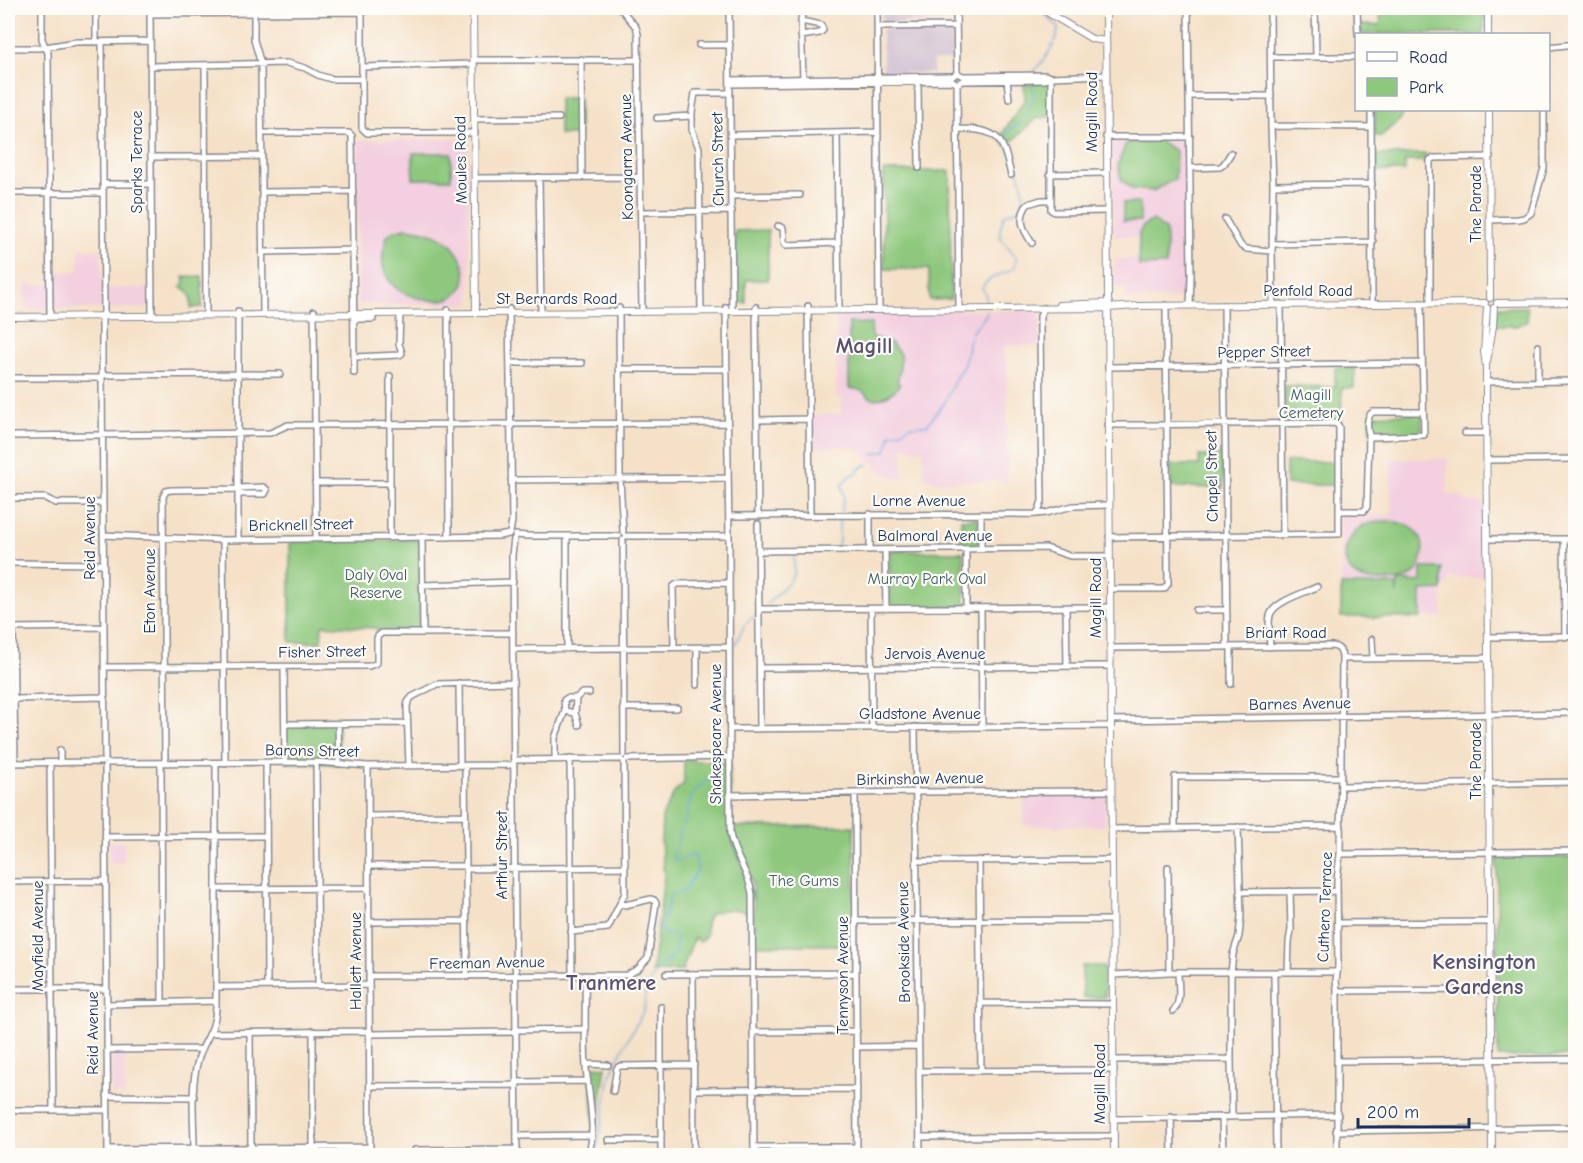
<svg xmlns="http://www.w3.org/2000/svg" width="1583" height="1163" viewBox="0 0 1583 1163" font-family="'Comic Neue',sans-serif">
<rect width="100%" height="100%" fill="#fdfcf7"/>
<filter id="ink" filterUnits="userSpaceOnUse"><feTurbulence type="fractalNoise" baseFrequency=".0167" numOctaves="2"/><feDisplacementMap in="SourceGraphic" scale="12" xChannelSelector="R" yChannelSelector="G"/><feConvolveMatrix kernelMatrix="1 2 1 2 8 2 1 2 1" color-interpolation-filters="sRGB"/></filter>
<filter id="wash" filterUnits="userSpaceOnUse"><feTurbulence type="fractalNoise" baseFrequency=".008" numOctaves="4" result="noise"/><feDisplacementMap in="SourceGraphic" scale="24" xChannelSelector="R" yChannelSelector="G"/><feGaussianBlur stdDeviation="1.35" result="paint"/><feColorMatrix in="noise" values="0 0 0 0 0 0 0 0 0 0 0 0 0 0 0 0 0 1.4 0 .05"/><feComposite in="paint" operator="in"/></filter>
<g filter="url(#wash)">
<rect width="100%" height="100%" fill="#f5e1c7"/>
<path fill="#f3cfdf" d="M469,139L470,304H358L357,140Z
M1114,141H1186L1188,298L1126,299V288H1114V259H1137L1138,237H1114L1112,143Z
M79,249H101L102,289L148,288V308L25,309V284L52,285V272L79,271Z
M839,310L1038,311L1040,316V345L1003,346L1007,364V483L1001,481H933L927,478L924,474L923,450L903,447V479L892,477L885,474L858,449L853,447H809V415L841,414L842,398L836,397V314Z
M1391,459H1448L1447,495H1463L1464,501L1484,502V577L1449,578V586L1443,587L1442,617H1341V515H1391Z
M1024,796H1105V826H1024Z
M109,842H124V863H110Z
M112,1053H125V1094L112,1095Z"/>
<path fill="#cfbdce" d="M882,8H952V21L882,23Z
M952,28V60L933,61V73H883L882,29Z"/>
<path fill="#8ec87d" stroke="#547c6e" stroke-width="1.5" d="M1381,8H1485L1484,34H1361V25H1380Z
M1024,83H1050L1049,117L1037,118L1015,139L1005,145L1000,137L1025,100Z
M559,98H579V135H559Z
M1375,110H1402V118L1381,136H1375Z
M1159,141L1176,151L1175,179L1153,191L1132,189L1121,179L1118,164L1126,143Z
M413,153H451V179H413Z
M1426,154V161H1405V171H1376L1375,155Z
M884,171H950L951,299L929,300V269H884Z
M1123,203H1140V221H1123Z
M1153,220L1166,231V265L1139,266V233L1143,226Z
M407,228C419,230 431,231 442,238C460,248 476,279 455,295C441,306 408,298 395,287C391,284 386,276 385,272C380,260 384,248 387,236L395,230Z
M768,230V280H746V303H738L736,300L735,231Z
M202,276V307L191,308V297L186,289L181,288V286L184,285V277Z
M1499,307H1527V322L1516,326H1496V310Z
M849,323L871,324L872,337L891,343L900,354V371L897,382L900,384C894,393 882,401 871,398C867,396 866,394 863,392C859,389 854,389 849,388Z
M1335,368H1355L1354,388H1342L1341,422H1285V386L1335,387Z
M1419,413L1422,417V431L1420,433L1372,434L1370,433L1371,415Z
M1199,456H1223V488L1171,487V465H1199Z
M1286,462H1337L1336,485H1286Z
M978,518V545L961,544V519Z
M1390,521C1410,524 1424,531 1423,553C1422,559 1419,569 1414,574C1407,580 1396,581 1387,581C1378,581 1368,582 1360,578C1336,567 1344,537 1363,526C1372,521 1381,521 1390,521Z
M419,540L420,630L378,631L375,628L322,625L321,642H290V542Z
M889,551L963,552L965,607H889Z
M1421,568H1442V590L1421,591V618L1341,617V585H1397V594L1398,581L1421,582Z
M285,724H338L339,764L285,763Z
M684,760L730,763V833L752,894L748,912C734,908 724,909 710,914L706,923V935L700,942L694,938L682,971L652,972L664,877L661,842L662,817L674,793L684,783Z
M854,826L855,945H755L753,887L748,870L733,844L731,827Z
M1575,857V1056L1498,1057L1497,858Z
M1082,966H1104L1105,997L1083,998Z
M592,1066L606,1067L594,1138L592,1087L589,1071L590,1067Z"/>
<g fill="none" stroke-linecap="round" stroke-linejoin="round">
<path stroke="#66a6d9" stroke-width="1.5" d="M1034,71C1044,61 1059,40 1058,27L1047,16V14
M986,304V296L982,288C989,275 1003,276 1014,268L1017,259C1003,236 993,244 1005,214L1019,209C1020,206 1022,204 1023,200C1026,184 1011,152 1004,138C1008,130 1012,129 1018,124C1026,116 1031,103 1035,93L1031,86
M873,454L886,451L891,434L902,431L909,426L927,425L945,402L957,375L963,367L967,354L968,343L972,332L986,315V310
M841,513L844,497L842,485L849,476L856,474L859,469L868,464
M838,545C841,535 837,527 840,517
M767,604L790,581L794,573V557
M735,645L745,624L756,615
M596,1156L610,1075L624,1046L644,1010L646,989L656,971L674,955L677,939L673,935H665L660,929L671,894L683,892L698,869L694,855L675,861L673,855L680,833L686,819L692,794L719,769"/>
</g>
</g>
<g filter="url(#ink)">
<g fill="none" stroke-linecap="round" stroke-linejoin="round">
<g stroke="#888892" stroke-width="8">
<path id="minor" d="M42,8V39L48,53L50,317
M96,8V42
M150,8L152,316
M362,8V128L367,133H475
M620,8L636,27L638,34L642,312
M729,8L732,311
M877,8L879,309
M956,8L957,73
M1188,8L1191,276L1190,305
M1270,8L1271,126L1273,185L1272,251L1273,304
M1315,8L1316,57
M1357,8L1358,34
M254,13V40L261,64L263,315
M150,14L362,12
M801,21L821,25L823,30L820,33L801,36
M877,27L956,26
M102,42L104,312L102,316V378L105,760
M699,45H730
M1548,47L1576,44
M8,48H39L76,42L150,41
M1271,57H1356
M581,59L582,177
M474,60H639
M205,65L206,315
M150,66L287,63L305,68L318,75L331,79H362
M362,67L474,64
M1051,77V210L1054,212L1106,211
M803,79L801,21L803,8
M730,80L949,76H953L957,73L963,76L1045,75L1051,77
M1007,80L1009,99
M918,82L919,168
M730,84L953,81L957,84L962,81L1045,80L1051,77L1106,75
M957,84L959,309
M1189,96H1271
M1371,110L1372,303
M657,118L692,116
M474,119L559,118
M1271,126L1371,127
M958,129C970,129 989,129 998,139C1006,148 1008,164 1011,175
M262,133H349L352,136L354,357L400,355L402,353L399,344L400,314
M837,133L839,310
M731,135L878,132
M1106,137H1190
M151,157L262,156
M1190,168L1220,167L1224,164L1231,153
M1050,174L1106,173
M539,177L541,312
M475,178L640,177
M103,184H151
M1273,185L1372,184
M262,192L353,191
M8,193H103
M732,196L800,195
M641,212L732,211
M1225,219L1241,246L1247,249L1272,251
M1490,220L1518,219L1524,218L1531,213L1544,168V110
M778,226L783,228L784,242L786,245L838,243
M1032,243C1023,230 1017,218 1028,204L1041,200H1050
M1272,244L1373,242
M263,252L354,250
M1421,303L1424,435L1372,437L1369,435C1367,428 1366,416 1373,412H1423
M1430,303V160L1434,158L1490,157
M1281,304L1283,535
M1224,305L1227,646
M808,306L810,515
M726,307L729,540L730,833C733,856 749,871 752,894L754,1156
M756,307L758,516
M619,308L620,479L623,532
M509,309L512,521L510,533
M448,310L449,537
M238,311V539
M314,311L316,538
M701,311L699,148L692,130V112L695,93H730
M354,319H373V314
M510,363H582
M1108,367L1422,363
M619,369H727
M354,373V357
M102,375L280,374
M13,378H102
M1538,381V346
M1486,382L1576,381
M757,420L809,419
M1108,425L1334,423L1338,425L1339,428V534L1109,537
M1465,433H1487
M15,436L270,433L288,425H318L727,423
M1487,460L1576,459
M511,480L728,478
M315,483H390
M238,488L263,487L267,490L265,494H238
M8,498H45L56,503H103
M1340,511H1364L1367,507L1369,435
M981,514V549
M1036,514L1039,510L1042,501L1040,329V316L1044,308
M729,516L1036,514L1046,513L1073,506L1109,505
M758,524L760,729
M103,535L223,540L499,536L509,534
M515,535L527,536H619
M626,536H729
M422,537L423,633
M390,538V376
M514,539L512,555L517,1156
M1487,539H1576
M1564,539L1565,637
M223,540L225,763
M623,540L624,755
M870,550V514
M885,550L886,609
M966,550V609
M758,551L1046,548L1070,556H1109
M8,563L103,564
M422,585L513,582
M1110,589H1164L1168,584L1166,305
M1066,608L1067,666
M759,609L1110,607
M871,609L872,728
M981,609L982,727
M1196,610H1226
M8,628L104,627
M13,628L15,763
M1488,637L1576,636
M1372,639L1373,658
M674,647L673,587L677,584L729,583
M1231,647V684
M1270,647C1270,638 1267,620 1271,613C1277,601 1304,593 1317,587
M1110,648L1332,646C1340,647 1342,652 1342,659L1340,854L1337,880L1338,967L1336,980L1337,989V1156
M513,649L729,647
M567,649V536
M1342,659L1488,658
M104,667L369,666L377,663V638L378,636L382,633H513
M284,667L285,763
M760,668L1110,666
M459,683L460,765
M697,685V648
M14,699L104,697
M623,708H677
M565,711L575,713L576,698
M575,713L579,725
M1111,720L1576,713
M285,724L407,723
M338,724L339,764
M915,727L920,1156
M730,729L1111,726
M555,759V738L565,711L564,700L567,698H576L582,693H589
M570,759L572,975
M627,759L730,757
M514,760L621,759
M316,762L318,985
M8,763L102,762
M50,763L53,1110
M60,763V750
M108,763L316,762L368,766L514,765
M165,763L163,497L166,491L171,490L238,489
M266,763L267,986
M161,764L162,1002
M105,766L108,1156
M368,766L370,1156
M409,766L407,707L408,702L412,697L437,684L513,682
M465,766L467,977
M1341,786L1576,782
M855,794L857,1156
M730,795L916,792L1111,791
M369,816L465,815
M1175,827V777H1341
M1112,829L1341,826
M105,837L266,836
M1340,854L1576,851
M979,860L981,1071
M917,861L1112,860
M369,866H466
M1168,867L1169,972
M466,869L625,867
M8,882L106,881
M216,889L369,888
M1241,892L1337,891
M856,921L1112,920
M369,922L466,921
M1338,923L1490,922
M571,932L608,928L625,893L624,762
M1274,972L1276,1156
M1288,972L1289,942L1291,929L1290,891
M666,974L856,973
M693,974L694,1156
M585,975C586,1006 584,1038 586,1068C588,1091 598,1136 587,1156
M1113,975L1169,972H1337
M369,976L627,975L638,969L648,958L656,903L654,900L651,899L625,905L621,903
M216,987L369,985
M8,989H107
M1337,991L1491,990
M981,1003L1113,1004
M107,1004L216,1001
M1173,1011C1182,1003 1178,984 1178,972
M313,1031V1147
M250,1032L251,1148
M753,1032L857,1031
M211,1033L370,1031
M370,1034L512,1032L517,1030L586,1029
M857,1047L919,1046
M107,1050L202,1049
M1114,1060L1231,1059
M1337,1061L1576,1059
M586,1064L608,1065
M919,1071L1114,1070
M517,1082L588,1081
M370,1086L517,1085
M694,1090L857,1089
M613,1091L617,1068L620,1066L694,1065
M107,1096L194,1097
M8,1110H107
M1171,1117L1172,1156
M1222,1117L1223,1156
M1232,1117L1231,1059V973L1233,954L1239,936L1241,916L1238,827
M1114,1119L1338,1115
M1336,1131L1576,1127
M518,1136L592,1135
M920,1137L1114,1136
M608,1140H660
M754,1147H857
M194,1148C194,1119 190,1088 198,1060C204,1039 215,1032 216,1008V763
M108,1149L370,1147
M415,1150L517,1149
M661,1156V1007"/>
</g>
<g stroke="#888892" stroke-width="8">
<path id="major" d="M473,8L476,313
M1040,8L1092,39L1106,41
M1106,8L1114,1156
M1488,8V34
M1489,110L1490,298
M1497,303L1576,302
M1059,305L1109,303
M1487,308L1484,352L1486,366V401L1492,1156
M8,317L1107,308L1138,306L1485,303
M1487,362L1493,326L1494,308"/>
</g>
<use href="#minor" stroke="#fff" stroke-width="5"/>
<use href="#major" stroke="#fff" stroke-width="6"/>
</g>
</g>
<g text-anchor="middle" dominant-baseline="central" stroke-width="4.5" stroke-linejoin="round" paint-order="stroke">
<g font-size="16" fill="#1b2f5e" stroke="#fdfcf7">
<text transform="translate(1092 112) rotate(-90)">Magill Road</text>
<text transform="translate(627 157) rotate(-91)">Koongarra Avenue</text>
<text transform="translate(718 159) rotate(-91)">Church Street</text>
<text transform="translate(461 160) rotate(-91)">Moules Road</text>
<text transform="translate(137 162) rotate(-90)">Sparks Terrace</text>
<text transform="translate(1476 204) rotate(-90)">The Parade</text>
<text x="1308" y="291">Penfold Road</text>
<text x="557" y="299">St Bernards Road</text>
<text transform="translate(1264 352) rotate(-1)">Pepper Street</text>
<text transform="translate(1212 476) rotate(-91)">Chapel Street</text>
<text x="919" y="501">Lorne Avenue</text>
<text transform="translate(301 525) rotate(-1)">Bricknell Street</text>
<text x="935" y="536">Balmoral Avenue</text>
<text transform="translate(90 538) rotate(-90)">Reid Avenue</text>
<text transform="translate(150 591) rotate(-90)">Eton Avenue</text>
<text transform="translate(1096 598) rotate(-90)">Magill Road</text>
<text x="1286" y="633">Briant Road</text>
<text transform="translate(322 652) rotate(-1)">Fisher Street</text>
<text x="935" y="654">Jervois Avenue</text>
<text transform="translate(1300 704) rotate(-1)">Barnes Avenue</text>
<text x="920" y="714">Gladstone Avenue</text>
<text transform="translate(716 734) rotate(-90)">Shakespeare Avenue</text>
<text transform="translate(312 751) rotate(1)">Barons Street</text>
<text transform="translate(1476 761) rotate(-90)">The Parade</text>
<text transform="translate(920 779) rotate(-1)">Birkinshaw Avenue</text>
<text transform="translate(502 855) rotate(-90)">Arthur Street</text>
<text transform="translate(1325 907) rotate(-88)">Cuthero Terrace</text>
<text transform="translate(38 936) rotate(-90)">Mayfield Avenue</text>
<text transform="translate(904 942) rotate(-91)">Brookside Avenue</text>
<text transform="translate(356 961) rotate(-90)">Hallett Avenue</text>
<text transform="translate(487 963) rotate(-1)">Freeman Avenue</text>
<text transform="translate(843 975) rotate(-90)">Tennyson Avenue</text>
<text transform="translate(93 1033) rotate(-90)">Reid Avenue</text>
<text transform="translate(1100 1084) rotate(-90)">Magill Road</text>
</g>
<g font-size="16" fill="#3e5d67" stroke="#fdfcf7">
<text x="1311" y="395">Magill<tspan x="1311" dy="18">Cemetery</tspan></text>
<text x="376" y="575">Daly Oval<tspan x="376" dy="18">Reserve</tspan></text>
<text x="927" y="579">Murray Park Oval</text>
<text x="804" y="881">The Gums</text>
</g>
<g font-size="22" font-weight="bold" fill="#595277" stroke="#fdfcf7">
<text x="864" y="346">Magill</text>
<text x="1484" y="962">Kensington<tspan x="1484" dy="25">Gardens</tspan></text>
<text x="611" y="983">Tranmere</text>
</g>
</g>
<rect width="1583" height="1163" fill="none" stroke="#fdfcf7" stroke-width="30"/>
<rect x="1355" y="33" width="195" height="78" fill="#fdfcf7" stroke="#a3aaba" stroke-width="1.5"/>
<rect x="1367" y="52" width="30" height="9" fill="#ffffff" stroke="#a3aaba" stroke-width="1.5"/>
<text x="1409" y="63" font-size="18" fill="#1b2f5e">Road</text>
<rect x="1367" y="78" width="30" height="18" fill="#8ec87d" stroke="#a3aaba" stroke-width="1.5"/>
<text x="1409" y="93" font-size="18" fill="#1b2f5e">Park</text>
<path d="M1358 1118v9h111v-9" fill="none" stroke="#1b2f5e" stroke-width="3"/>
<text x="1367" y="1118" font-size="18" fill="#1b2f5e" stroke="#fdfcf7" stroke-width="4.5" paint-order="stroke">200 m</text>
</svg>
